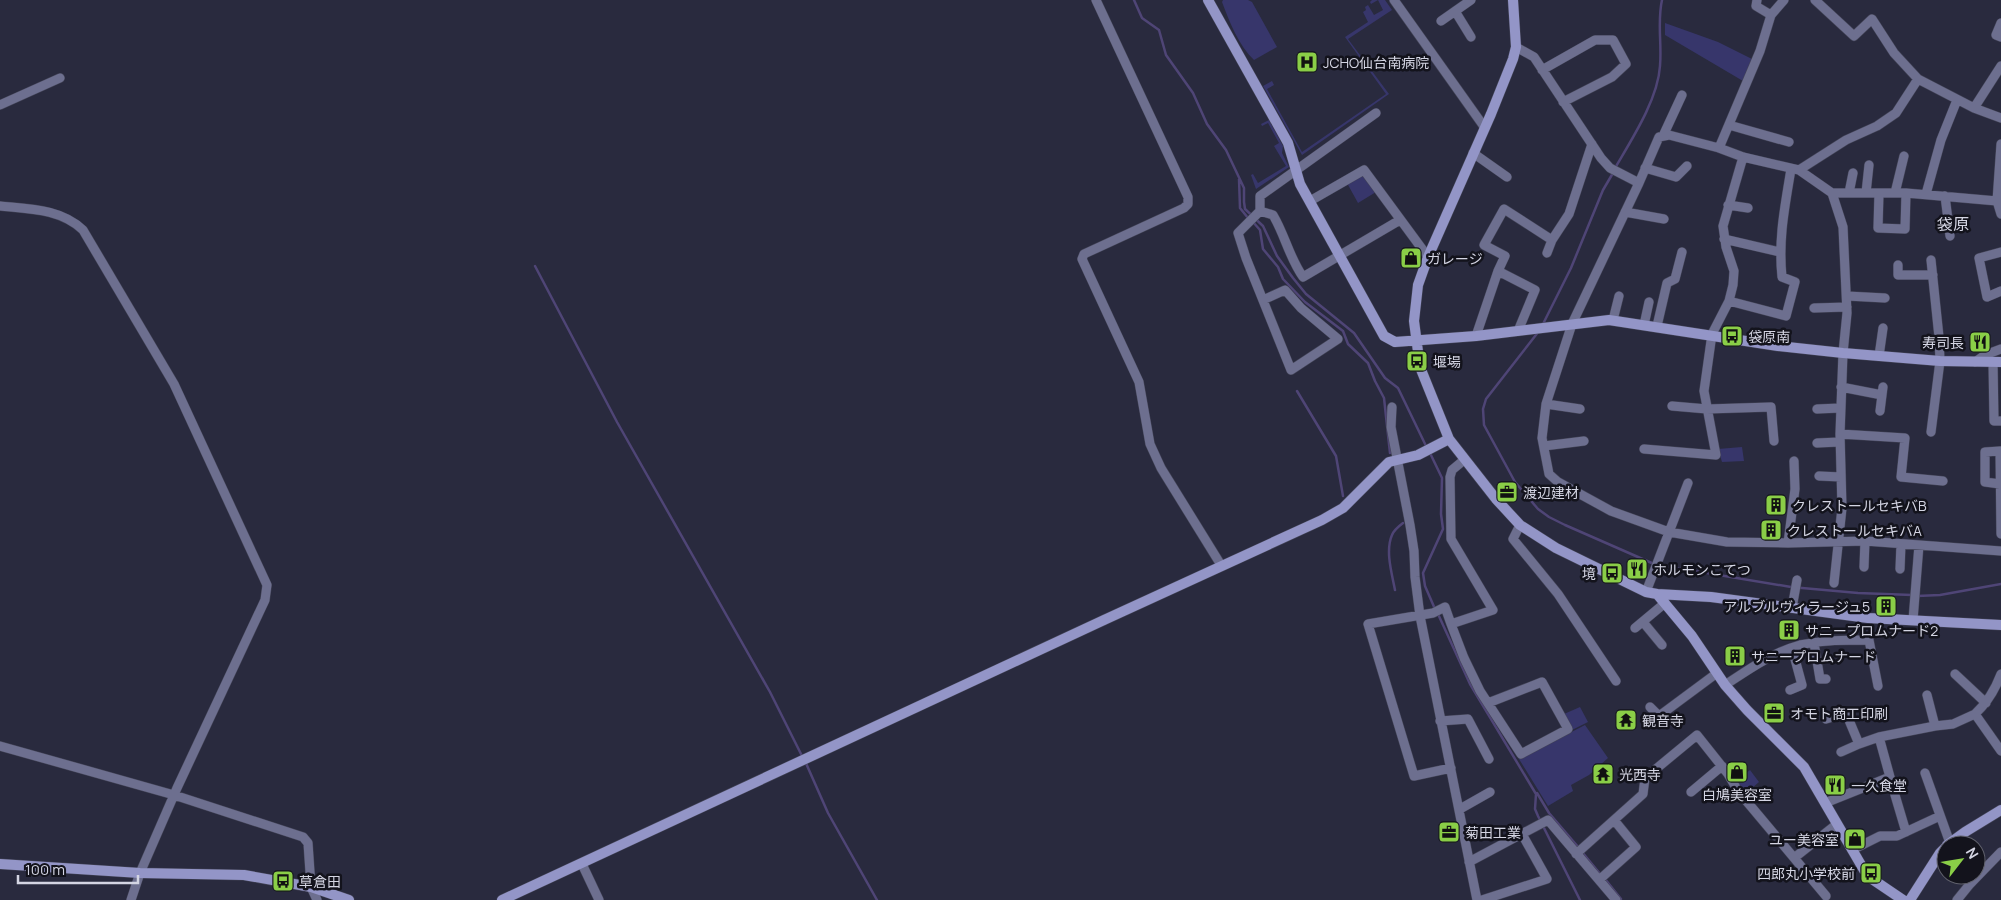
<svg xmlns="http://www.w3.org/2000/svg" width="2001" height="900" viewBox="0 0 2001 900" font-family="Manrope,'Noto Sans JP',sans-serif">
<rect width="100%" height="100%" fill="#292a3e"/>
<path fill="#37366b" d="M1223,0H1248L1252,2L1277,47L1254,60C1239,46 1229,21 1222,2Z
M1372,0H1385L1392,10L1348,39L1389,94L1302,155L1263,86L1272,81L1274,85L1267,89L1302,152L1386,94L1345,37L1368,22L1363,12L1366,10L1365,7L1368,5L1374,15L1383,10L1378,0L1371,4L1370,2Z
M1665,23L1718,42L1752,59L1743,81L1665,35Z
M1269,120L1283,146L1282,153L1289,167L1256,189L1251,175L1253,174L1258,183L1286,166L1274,146L1279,143L1268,123L1262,126L1261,124Z
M1360,175L1365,177L1376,192L1358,203L1347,183Z
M1742,447L1744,461L1722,462L1718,449Z
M1580,707L1588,722L1572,730L1564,714Z
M1585,725L1608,758L1589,775L1571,785L1573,791L1548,806L1519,759Z
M1750,770L1759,782L1744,795L1735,782Z"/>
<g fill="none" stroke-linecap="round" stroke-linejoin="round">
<path stroke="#4f4576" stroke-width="2.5" d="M1134,0L1142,18L1159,30L1166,55L1193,93L1207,124L1226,150L1244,188V202L1245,209L1263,226L1277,256L1293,278L1306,294L1354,333L1385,378L1398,388L1427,448
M1615,168C1632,139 1658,99 1660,66C1662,43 1657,22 1662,0
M1239,179L1240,208L1248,218
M1253,222L1260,230L1263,249L1278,267L1283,279L1305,302L1343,331L1348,344L1368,363L1375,381L1384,398L1390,453
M535,266L617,422L770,692L802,756
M1543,324L1571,268L1603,190L1613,173
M1539,331L1486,399L1483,409L1484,425L1515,482L1538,509L1549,517L1565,525L1654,564
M1297,391L1336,456L1343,496
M1430,453L1442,478L1441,514L1443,529L1423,573L1425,586L1435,609
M1659,565L1791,587L1858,593L1912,595
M1395,590C1392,574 1385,551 1392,535C1394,530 1399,526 1403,523
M1917,596L1940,595L2001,584
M1438,614L1470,684L1536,794L1535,809L1538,816L1580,900
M805,761L828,813L877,900
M1537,793L1549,813L1579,848
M1582,852L1601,875
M1605,879L1621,899"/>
<g stroke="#444558" stroke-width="10">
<path id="street" d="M1096,0L1188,197V204L1184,208L1084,254L1082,259L1139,382L1150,444L1161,468L1221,565
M1394,0L1485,128
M1757,0L1756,6L1771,15
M1815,0L1854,36L1872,19L1894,53L1918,79L1974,108L2001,118
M1455,11L1471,37
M1441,21L1471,0
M2001,23L1996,35L2001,37
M1516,47L1534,57L1601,158L1610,168L1639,183
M1542,70L1595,40H1613L1626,64L1612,77L1563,102
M0,105L60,78
M1974,108L2001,66
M1729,125L1789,142
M1663,136L1682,95
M1719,148L1760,51L1771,15L1784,0
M1473,153L1507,177
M1645,168L1676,177L1687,166
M1799,170L1846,140L1877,126L1896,113L1918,79
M1832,193L1843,227L1847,313L1843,353L1840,434L1842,508L1834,583
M1849,193L1853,173
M1866,193L1869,165
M1879,193L1878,228L1905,229L1906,193
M1895,193L1904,156
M1926,194L1941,140L1957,100
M1945,196L1950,236
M1310,201L1364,170L1428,257
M1997,201L2001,144
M1728,205L1748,208
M0,206C30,209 61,209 83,230L174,384L267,585L265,600L177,788L140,873L131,900
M1260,211L1273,215C1285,235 1289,257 1303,277L1400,220
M1625,212L1664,219
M2001,214L1997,201L1906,193H1832L1799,170L1743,157L1719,148L1669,135L1659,137L1639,183L1572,324L1546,404L1542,438L1549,474L1558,482L1611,511L1669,532L1727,542L1788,543L1865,541L2001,551
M1724,239L1780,252
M2001,252L1979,258L1987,297L2001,291
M1547,253L1552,240
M1931,260L1939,337L1940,361L1931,432
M1898,265V275H1933
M1498,271L1535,290L1518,331
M1847,296L1885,298
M1263,300L1285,290L1301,308L1338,339L1291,370L1246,258L1238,233L1260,211V196L1376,113
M1729,301L1786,316L1795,282L1782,277C1778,239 1785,206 1791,169
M1814,308L1847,307
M1613,320L1619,296
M1644,325L1649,302
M1657,326L1667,283L1675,279L1682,252
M1476,336L1498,271L1505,256L1484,245L1504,209L1552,240L1569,214L1592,144
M1879,356L1883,328
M1975,362L1985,355L2001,349
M1993,362L1994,421H2001
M1841,387L1882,395
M1546,404L1580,409
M1672,406L1707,409L1771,407L1774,441
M1392,407L1391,427L1410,525L1414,551L1415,577L1420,616L1477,900
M1817,409L1840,408
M1880,411L1883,387
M1840,434L1905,438L1901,477L1943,481
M1817,443L1839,442
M1544,446L1584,441
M1644,449L1716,455L1704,391L1712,334L1729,301L1733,285L1734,271L1726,247L1723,226L1743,157
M1819,476L1841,477
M2000,484L1985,482V452L2000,451L2001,534
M1520,525L1513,539L1558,594L1616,681
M1788,543L1795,489L1794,461
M1864,567L1865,541
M1900,569L1901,544
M1646,592L1688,483
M1792,608L1797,580
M1913,620L1919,545
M1643,622L1662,645
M1451,624L1464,658L1480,691L1521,754L1568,729L1542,682L1488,703
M1635,628L1665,603
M1814,643L1820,679H1826
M1955,674L1986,703
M2001,674C1995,690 1988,702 1975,714L2001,751
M1725,685C1748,670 1773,652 1800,645C1823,640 1846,640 1869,640L1878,686
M1790,690L1802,685L1792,648
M1927,695L1935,726L1953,724L1975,714
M1650,707L1659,716L1717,673
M1826,719L1846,713L1859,744L1879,737L1935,726
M1440,721L1468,719L1489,759
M0,746L174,795L303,837L308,843L311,887L317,900
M1841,752L1859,744
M1451,768L1414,776L1368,624L1433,613L1445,607L1451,624L1493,610L1451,539L1450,477L1452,470L1464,460
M1925,773L1950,843
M1691,792L1722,766
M1895,795L1906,832
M1825,803L1890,777L1879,737
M1460,809L1490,792
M1852,850L1880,836H1897L1940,816
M1576,854L1643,794L1645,778L1697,735L1728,774L1738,791L1826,896
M1794,858L1837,824
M1469,862L1548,820L1616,900
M582,864L599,900
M1599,880L1636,847L1614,820
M1482,900L1547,879L1522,834
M1957,900L1970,884L2001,852"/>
</g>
<g stroke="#444558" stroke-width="11">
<path id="secondary" d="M1208,0L1288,143L1300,184L1384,336L1395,342L1476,336L1609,320L1778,346L1843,353L1940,361L2001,362
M1513,0L1516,47L1513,59L1491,114L1428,257L1418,285L1414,321L1420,367L1449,439L1496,499L1520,525L1556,548L1646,592L1657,594L1692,636L1725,685L1747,710L1804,767L1864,870L1872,879L1903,900
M1657,594L1711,597L1868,618L2001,625
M1947,845L1965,832L2001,810
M0,864L140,873L244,875L311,887L349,900
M502,900L1104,620L1322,520L1343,508L1389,462L1418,455L1449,439
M1910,900L1940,853L1946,847"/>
</g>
<use href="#street" stroke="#6d6f8f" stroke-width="9"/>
<use href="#secondary" stroke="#9395c7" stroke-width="10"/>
</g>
<defs>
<g id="hospital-square" transform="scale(1.125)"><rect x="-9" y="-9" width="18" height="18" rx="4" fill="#8ace47" stroke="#13131c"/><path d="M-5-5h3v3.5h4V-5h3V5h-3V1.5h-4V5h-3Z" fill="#111"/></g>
<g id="shop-square" transform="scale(1.125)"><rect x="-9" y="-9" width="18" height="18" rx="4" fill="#8ace47" stroke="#13131c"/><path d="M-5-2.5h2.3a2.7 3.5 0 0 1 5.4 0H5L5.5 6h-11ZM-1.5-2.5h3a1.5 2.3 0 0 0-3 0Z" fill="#111"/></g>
<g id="bus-square" transform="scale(1.125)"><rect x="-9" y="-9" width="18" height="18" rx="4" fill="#8ace47" stroke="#13131c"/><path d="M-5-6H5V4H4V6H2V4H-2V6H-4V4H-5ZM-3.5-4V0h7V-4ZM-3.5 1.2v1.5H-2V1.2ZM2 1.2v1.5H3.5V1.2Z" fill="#111"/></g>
<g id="restaurant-square" transform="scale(1.125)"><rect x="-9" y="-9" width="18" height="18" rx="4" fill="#8ace47" stroke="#13131c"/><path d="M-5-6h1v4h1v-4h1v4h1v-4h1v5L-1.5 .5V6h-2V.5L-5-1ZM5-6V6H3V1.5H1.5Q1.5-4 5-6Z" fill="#111"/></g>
<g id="office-square" transform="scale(1.125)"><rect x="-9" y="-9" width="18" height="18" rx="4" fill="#8ace47" stroke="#13131c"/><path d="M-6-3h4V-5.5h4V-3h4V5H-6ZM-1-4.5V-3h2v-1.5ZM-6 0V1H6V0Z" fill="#111"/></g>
<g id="building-square" transform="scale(1.125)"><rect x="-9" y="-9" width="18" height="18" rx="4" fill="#8ace47" stroke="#13131c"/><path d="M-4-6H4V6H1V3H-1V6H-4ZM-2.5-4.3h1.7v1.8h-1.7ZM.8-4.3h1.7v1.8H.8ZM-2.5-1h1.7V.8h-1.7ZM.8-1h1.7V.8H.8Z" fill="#111"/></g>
<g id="temple-square" transform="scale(1.125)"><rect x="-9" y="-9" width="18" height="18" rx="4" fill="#8ace47" stroke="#13131c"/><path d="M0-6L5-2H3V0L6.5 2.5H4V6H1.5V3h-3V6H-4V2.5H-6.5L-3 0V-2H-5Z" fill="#111"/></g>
</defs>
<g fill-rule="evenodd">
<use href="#hospital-square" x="1307" y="62"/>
<use href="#shop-square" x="1411" y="258"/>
<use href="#bus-square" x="1732" y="336"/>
<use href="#restaurant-square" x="1980" y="342"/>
<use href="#bus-square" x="1417" y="361"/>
<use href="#office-square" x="1507" y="492"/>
<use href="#building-square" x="1776" y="505"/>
<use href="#building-square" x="1771" y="530"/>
<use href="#restaurant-square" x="1637" y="569"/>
<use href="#bus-square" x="1612" y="573"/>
<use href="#building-square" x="1886" y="606"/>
<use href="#building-square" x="1789" y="630"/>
<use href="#building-square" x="1735" y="656"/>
<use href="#office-square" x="1774" y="713"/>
<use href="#temple-square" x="1626" y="720"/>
<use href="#shop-square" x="1737" y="772"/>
<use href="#temple-square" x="1603" y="774"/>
<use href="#restaurant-square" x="1835" y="785"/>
<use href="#office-square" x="1449" y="832"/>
<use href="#shop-square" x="1855" y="839"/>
<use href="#bus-square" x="1871" y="873"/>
<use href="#bus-square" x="283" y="881"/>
</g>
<g text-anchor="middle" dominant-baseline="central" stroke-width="5" stroke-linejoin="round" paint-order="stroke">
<g font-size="14" fill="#d4d5e3" stroke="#13131c" text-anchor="start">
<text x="1323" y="62">JCHO仙台南病院</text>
<text x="1427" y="258">ガレージ</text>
<text x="1748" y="336">袋原南</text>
<text x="1964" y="342" text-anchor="end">寿司長</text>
<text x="1433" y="361">堰場</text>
<text x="1523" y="492">渡辺建材</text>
<text x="1792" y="505">クレストールセキバB</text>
<text x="1787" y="530">クレストールセキバA</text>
<text x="1653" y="569">ホルモンこてつ</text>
<text x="1596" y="573" text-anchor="end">境</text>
<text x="1870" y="606" text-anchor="end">アルブルヴィラージュ5</text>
<text x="1805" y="630">サニープロムナード2</text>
<text x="1751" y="656">サニープロムナード</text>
<text x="1790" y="713">オモト商工印刷</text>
<text x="1642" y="720">観音寺</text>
<text x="1619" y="774">光西寺</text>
<text x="1851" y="785">一久食堂</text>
<text x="1737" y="794" text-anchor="middle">白鳩美容室</text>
<text x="1465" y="832">菊田工業</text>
<text x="1839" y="839" text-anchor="end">ユー美容室</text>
<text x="1855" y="873" text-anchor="end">四郎丸小学校前</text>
<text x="299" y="881">草倉田</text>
</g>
<g font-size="16" fill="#d4d5e3" stroke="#13131c">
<text x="1953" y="224">袋原</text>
</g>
</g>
<g transform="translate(1961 860) rotate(59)"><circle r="24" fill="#13131c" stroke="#60616c"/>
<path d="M0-4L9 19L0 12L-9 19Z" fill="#8ace47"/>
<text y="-8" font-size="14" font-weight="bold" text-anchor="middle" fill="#d4d5e3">N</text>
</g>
<path d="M18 875v8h120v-8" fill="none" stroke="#d4d5e3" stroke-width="2.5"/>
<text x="25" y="875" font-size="15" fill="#d4d5e3" stroke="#13131c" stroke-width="4" paint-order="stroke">100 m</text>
</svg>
